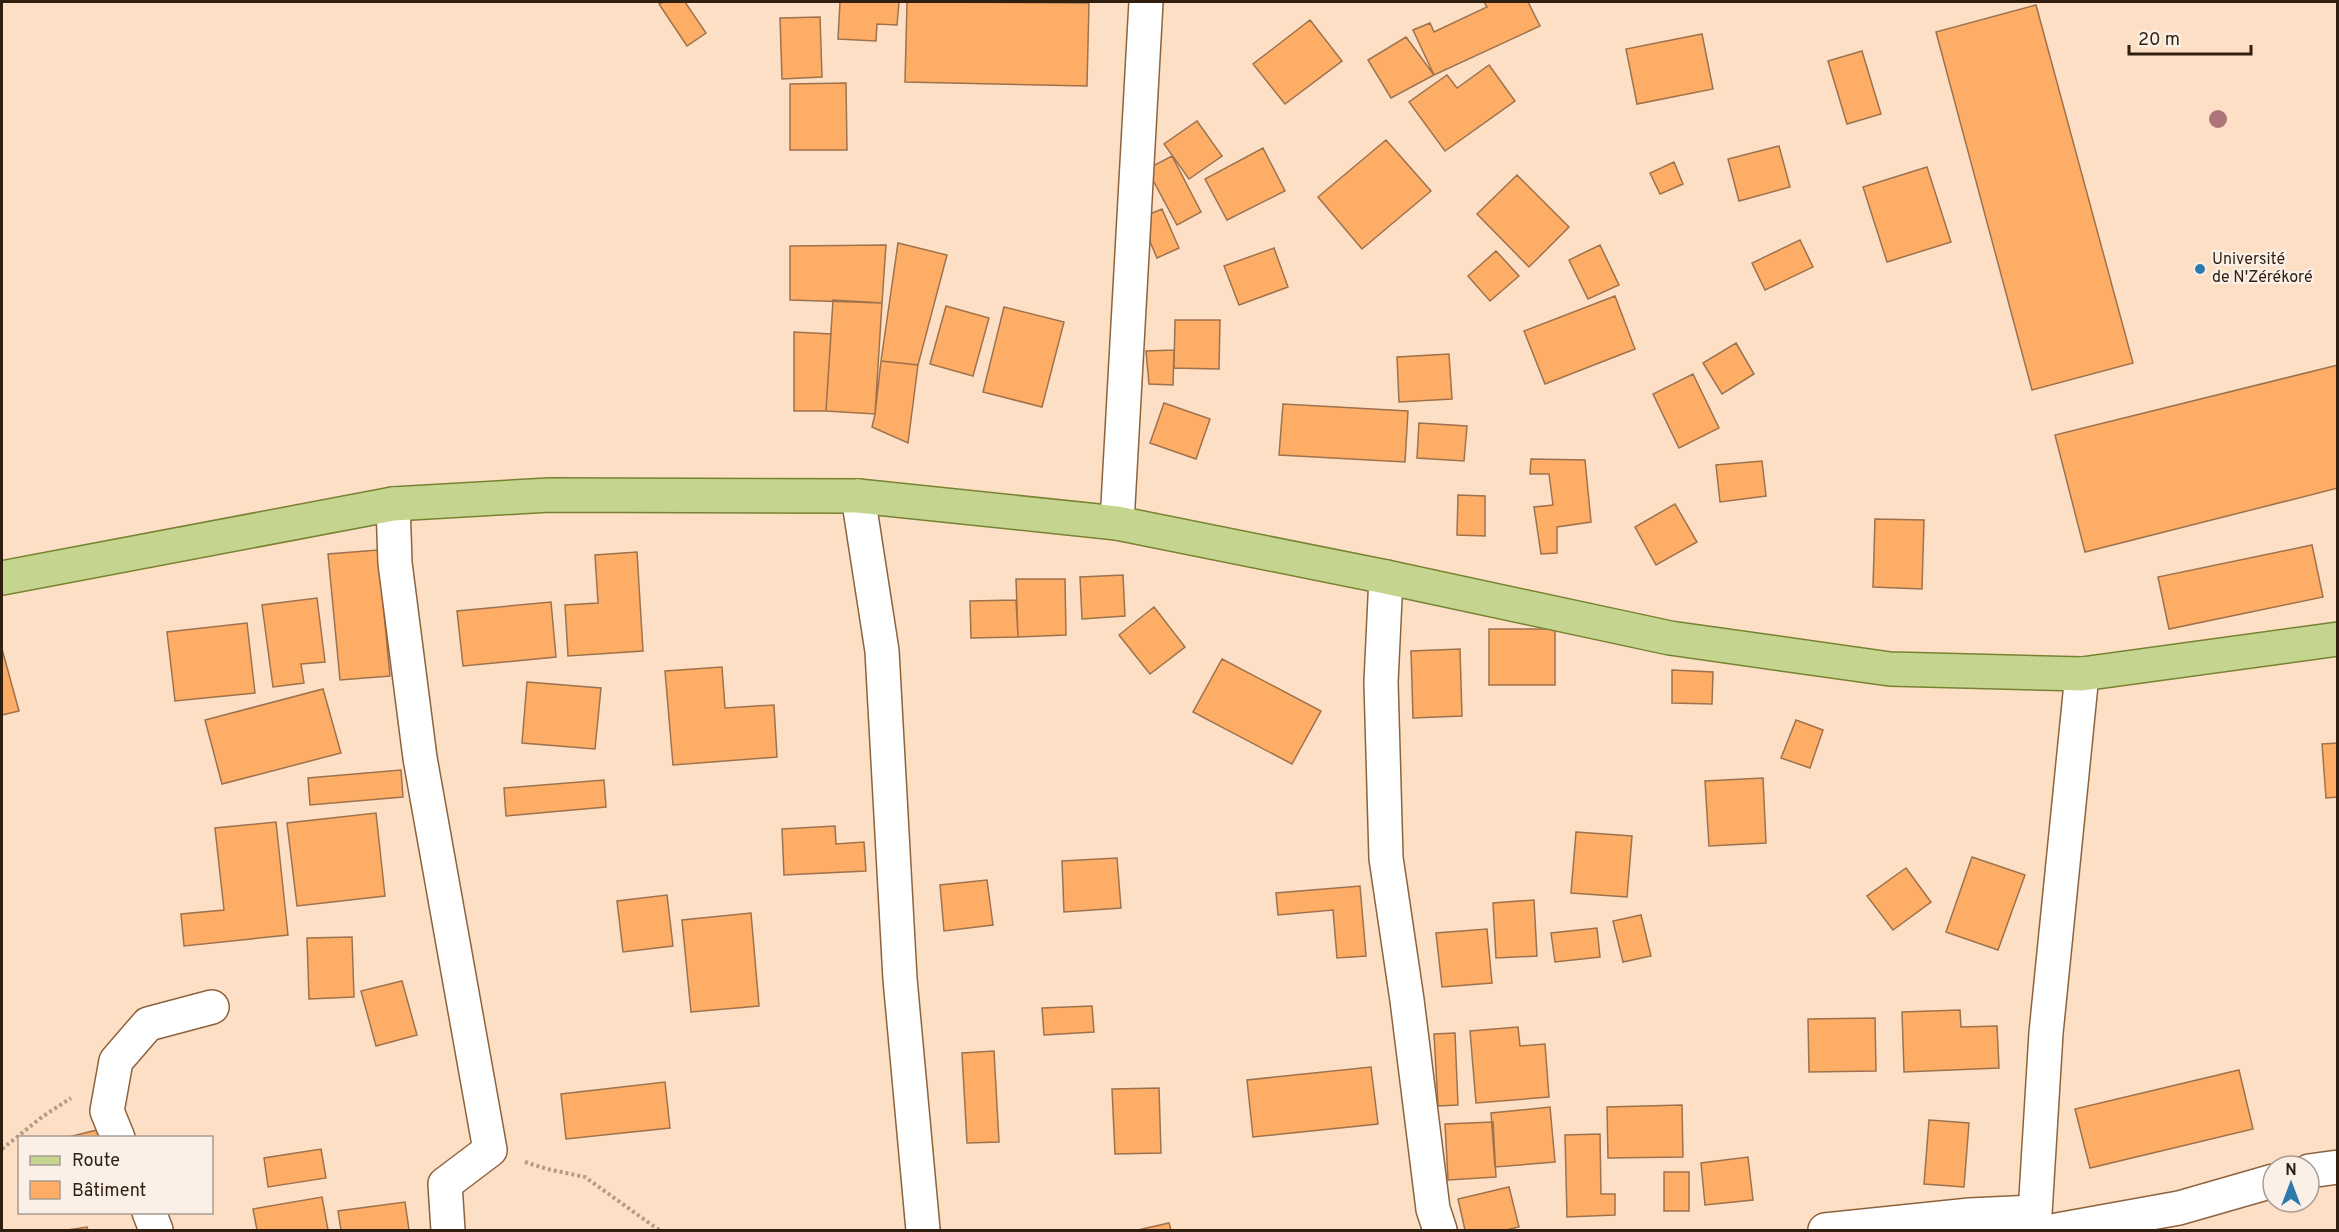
<svg xmlns="http://www.w3.org/2000/svg" width="2339" height="1232" viewBox="0 0 2339 1232" font-family="Overpass,sans-serif">
<rect width="100%" height="100%" fill="#fddfc6"/>
<path fill="#fdad66" stroke="#9e724c" stroke-width="1.5" d="M663,2H685L706,33L687,46L659,4Z
M840,2H899L897,25L877,24L876,41L838,39Z
M907,2L1089,3L1087,86L905,82Z
M1484,2H1528L1540,26L1434,75L1413,30L1430,23L1434,32L1487,7Z
M2036,5L2133,363L2032,390L1936,32Z
M820,17L822,77L782,79L780,18Z
M1310,20L1342,61L1285,104L1253,64Z
M1702,34L1713,89L1637,104L1626,49Z
M1406,37L1434,75L1391,98L1368,60Z
M1862,51L1881,114L1847,124L1828,61Z
M1489,65L1515,101L1445,151L1409,102L1447,75L1457,88Z
M846,83L847,150H790V84Z
M1197,121L1222,156L1189,179L1164,144Z
M1386,140L1431,191L1362,249L1318,197Z
M1779,146L1790,187L1739,201L1728,159Z
M1263,148L1285,191L1227,220L1205,179Z
M1172,156L1201,212L1177,225L1147,169Z
M1674,162L1683,184L1660,194L1650,173Z
M1927,167L1951,242L1887,262L1863,187Z
M1517,175L1569,227L1529,267L1477,214Z
M1162,209L1179,248L1157,258L1140,218Z
M1800,240L1813,267L1765,290L1752,263Z
M898,243L947,255L918,365L881,361Z
M886,245L882,303L790,300V246Z
M1600,245L1619,285L1588,299L1569,260Z
M1274,248L1288,287L1239,305L1224,266Z
M1496,251L1519,276L1490,301L1468,276Z
M1615,296L1635,349L1545,384L1524,331Z
M833,300L882,303L875,414L826,411Z
M946,306L989,318L973,376L930,364Z
M1004,307L1064,322L1042,407L983,392Z
M1175,320H1220L1219,369L1174,368Z
M794,332L831,334L826,411H794Z
M1736,343L1754,374L1722,394L1703,363Z
M1174,350L1173,385L1149,384L1146,351Z
M1449,354L1452,399L1399,402L1397,357Z
M881,361L918,365L908,443L872,427L875,414Z
M2338,365V488L2085,552L2055,435Z
M1693,374L1719,428L1679,448L1653,394Z
M1164,403L1210,419L1196,459L1150,443Z
M1283,404L1408,411L1405,462L1279,455Z
M1419,423L1467,426L1464,461L1417,458Z
M1531,459L1585,460L1591,522L1557,527V553L1541,554L1534,507L1553,505L1549,474H1530Z
M1762,461L1766,496L1720,502L1716,465Z
M1458,495L1485,496V536L1457,535Z
M1675,504L1697,542L1656,565L1635,527Z
M1875,519L1924,520L1922,589L1873,587Z
M2312,545L2323,597L2169,629L2158,577Z
M378,550L390,676L340,680L328,554Z
M637,552L643,651L568,656L565,605L598,603L595,555Z
M1123,575L1125,616L1082,619L1080,577Z
M1016,579H1065L1066,635L1018,637Z
M317,598L325,662L301,664L304,683L273,687L262,605Z
M1016,600L1018,637L971,638L970,601Z
M551,602L556,657L463,666L457,611Z
M1154,607L1185,647L1150,674L1119,635Z
M247,623L255,693L175,701L167,632Z
M1489,629H1555V685H1489Z
M2,649L19,711L2,715Z
M1460,649L1462,716L1413,718L1411,651Z
M1222,659L1321,711L1292,764L1193,712Z
M722,667L725,708L774,705L777,757L673,765L665,671Z
M1672,670L1713,672L1712,704L1672,703Z
M527,682L601,688L595,749L522,743Z
M323,689L341,753L222,784L205,720Z
M1796,720L1823,730L1810,768L1781,758Z
M2338,743V797L2326,798L2322,744Z
M401,770L403,797L310,805L308,778Z
M1763,778L1766,843L1709,846L1705,781Z
M604,780L606,807L506,816L504,788Z
M376,813L385,896L297,906L287,823Z
M276,822L288,935L184,946L181,914L224,910L215,828Z
M835,826L836,844L864,842L866,871L784,875L782,829Z
M1576,832L1632,836L1627,897L1571,893Z
M1972,857L2025,875L1998,950L1946,932Z
M1117,858L1121,908L1064,912L1062,861Z
M1906,868L1931,902L1893,930L1867,896Z
M987,880L993,925L944,931L940,885Z
M1360,886L1366,956L1337,958L1333,910L1278,915L1276,893Z
M667,895L673,946L623,952L617,901Z
M1534,900L1537,956L1496,958L1493,903Z
M751,913L759,1006L691,1012L682,920Z
M1641,915L1651,956L1623,962L1613,921Z
M1597,928L1600,957L1555,962L1551,933Z
M1487,929L1492,983L1442,987L1436,933Z
M352,937L354,997L309,999L307,938Z
M402,981L417,1035L376,1046L361,991Z
M1092,1006L1094,1032L1044,1035L1042,1008Z
M1960,1010L1961,1027L1997,1026L1999,1068L1904,1072L1902,1012Z
M1875,1018L1876,1071L1809,1072L1808,1019Z
M1518,1027L1520,1046L1545,1044L1549,1097L1476,1103L1470,1031Z
M1455,1033L1458,1105L1438,1106L1434,1034Z
M994,1051L999,1142L967,1143L962,1053Z
M1371,1067L1378,1124L1253,1137L1247,1080Z
M2239,1070L2253,1129L2090,1168L2075,1109Z
M665,1082L670,1128L566,1139L561,1094Z
M1159,1088L1161,1153L1115,1154L1112,1089Z
M1682,1105L1683,1157L1608,1158L1607,1107Z
M1550,1107L1555,1162L1495,1167L1491,1113Z
M1929,1120L1969,1123L1964,1187L1924,1184Z
M1493,1122L1496,1177L1448,1180L1445,1124Z
M97,1130L99,1138H64Z
M1600,1134L1601,1194H1615V1215L1567,1217L1565,1135Z
M321,1149L326,1178L268,1187L264,1158Z
M1748,1157L1753,1200L1705,1205L1701,1163Z
M1664,1172H1689V1211H1664Z
M1509,1187L1519,1227L1506,1230H1465L1458,1199Z
M322,1197L328,1230H257L253,1209Z
M405,1202L409,1230H341L338,1211Z
M1169,1223L1171,1230H1138Z
M87,1227L88,1230H67Z"/>
<g fill="none" stroke-linecap="round" stroke-linejoin="round">
<g stroke="#8e623c" stroke-width="36">
<path id="street" d="M858,496L882,651L900,979L923,1230
M393,504L395,563L420,758L490,1150L445,1184L448,1230
M1117,523L1146,2
M1386,577L1381,682L1386,858L1407,1000L1433,1209L1440,1230
M118,1138L107,1111L116,1061L148,1024L212,1007
M2309,1171L2338,1167
M149,1212L156,1230
M1825,1230L1970,1215L2035,1212
M2034,1230L2046,1033L2082,674
M2057,1230L2179,1208L2273,1181"/>
</g>
<g stroke="#788332" stroke-width="36">
<path id="primary" d="M2,578L393,504L549,495L858,496L1117,523L1386,577L1670,638L1890,669L2082,674L2338,639"/>
</g>
<path stroke="#b59b85" stroke-width="4" stroke-dasharray="3 3" stroke-linecap="butt" d="M2,1149L42,1117L71,1098
M525,1162L547,1169L585,1177L659,1230"/>
<use href="#street" stroke="#fff" stroke-width="33"/>
<use href="#primary" stroke="#c5d58f" stroke-width="33"/>
</g>
<circle fill="#ad747a" cx="2218" cy="119" r="9"/>
<circle fill="#2d7bad" stroke="#faf0e8" stroke-width="2" cx="2200" cy="269" r="6"/>
<g text-anchor="middle" dominant-baseline="central" stroke-width="4.5" stroke-linejoin="round" paint-order="stroke">
<g font-size="16" fill="#301e0e" stroke="#faf0e8" text-anchor="start">
<text x="2212" y="260">Université<tspan x="2212" dy="18">de N'Zérékoré</tspan></text>
</g>
</g>
<rect width="2339" height="1232" fill="none" stroke="#301e0e" stroke-width="6"/>
<rect x="18" y="1136" width="195" height="78" fill="#faf0e8" stroke="#a99c91" stroke-width="1.5"/>
<rect x="30" y="1156" width="30" height="9" fill="#c5d58f" stroke="#a99c91" stroke-width="1.5"/>
<text x="72" y="1166" font-size="18" fill="#301e0e">Route</text>
<rect x="30" y="1181" width="30" height="18" fill="#fdad66" stroke="#a99c91" stroke-width="1.5"/>
<text x="72" y="1196" font-size="18" fill="#301e0e">Bâtiment</text>
<g transform="translate(2291 1184)"><circle r="28" fill="#faf0e8" stroke="#a99c91" stroke-width="1.5"/>
<path d="M0-4.5L10 22L0 15L-10 22Z" fill="#2d7bad"/>
<text y="-9" font-size="16" font-weight="bold" text-anchor="middle" fill="#301e0e">N</text>
</g>
<path d="M2129 45v9h122v-9" fill="none" stroke="#301e0e" stroke-width="3"/>
<text x="2138" y="45" font-size="18" fill="#301e0e" stroke="#faf0e8" stroke-width="4.5" paint-order="stroke">20 m</text>
</svg>
